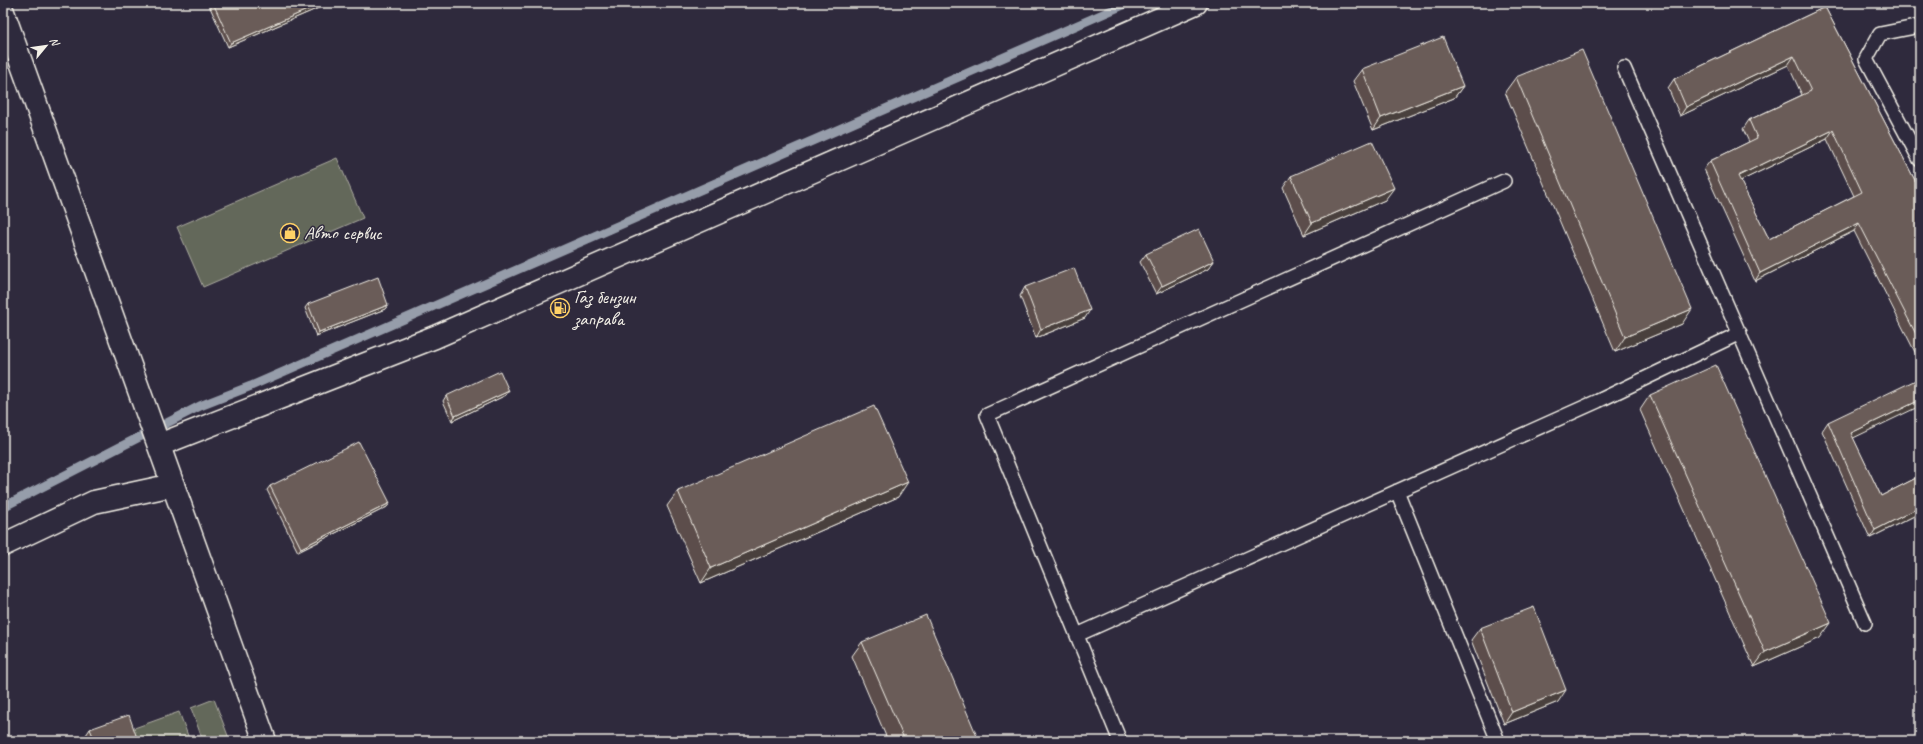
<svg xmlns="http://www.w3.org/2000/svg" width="1923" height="744" viewBox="0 0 1923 744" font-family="Caveat,sans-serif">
<rect width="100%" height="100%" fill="#2f2a3d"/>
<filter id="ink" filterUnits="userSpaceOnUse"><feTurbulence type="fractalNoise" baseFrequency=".025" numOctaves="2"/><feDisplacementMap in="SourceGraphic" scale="8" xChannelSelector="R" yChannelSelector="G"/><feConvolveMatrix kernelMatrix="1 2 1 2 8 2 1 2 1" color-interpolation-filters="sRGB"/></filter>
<g filter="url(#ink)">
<path fill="#64685a" stroke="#acaca1" d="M337,158L363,218L203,287L177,227Z
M214,699L230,741H203L191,708Z
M179,712L190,741H130L126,731Z"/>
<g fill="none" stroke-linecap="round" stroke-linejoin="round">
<path stroke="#969daa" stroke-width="9" d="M3,507L200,406L251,386L1128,3"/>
<g stroke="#f4f1e8" stroke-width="16">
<path id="service" d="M1920,26L1880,34L1866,59L1920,160
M1624,68L1865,623
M1397,491L1498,741
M1077,635L1598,401L1740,333
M1120,741L987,415L1504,181"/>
</g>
<g stroke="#f4f1e8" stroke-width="25">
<path id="minor" d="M159,445L435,337L1196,3
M3,545L94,502L173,485"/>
</g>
<g stroke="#f4f1e8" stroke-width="25">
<path id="secondary" d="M3,12L265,741"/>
</g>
<use href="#service" stroke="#2f2a3d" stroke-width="13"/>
<use href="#minor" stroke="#2f2a3d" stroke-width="22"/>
<use href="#secondary" stroke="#2f2a3d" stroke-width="22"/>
</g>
<path fill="#5b4e4c" stroke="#f4f1e8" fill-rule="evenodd" d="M208,3H330L228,47Z
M1825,7L1920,190V362L1854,231L1755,281L1704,169L1710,161L1749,142L1743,129L1749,120L1802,95L1788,65L1680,116L1668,88L1674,79ZM1827,139L1854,196L1769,239L1740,181Z
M1362,69L1463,86L1454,98L1373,130L1353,81Z
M1516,77L1682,324L1615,352L1505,92Z
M1291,176L1385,200L1304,235L1283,188Z
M1146,254L1214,261L1208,269L1156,294L1140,262Z
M1025,287L1085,318L1036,338L1020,296Z
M308,304L388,305L385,309L316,336L305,308Z
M506,395L452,421L443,401L446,396Z
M1650,395L1820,638L1754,667L1640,410Z
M1828,422L1853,438L1881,496L1920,476V513L1870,538L1822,431Z
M270,486L390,503L387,507L298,552L267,490Z
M678,491L898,497L701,583L667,506Z
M1480,628L1558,702L1504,724L1471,640Z
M862,642L979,741H888L852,656Z
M90,729L138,741H82Z"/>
<path fill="#4a403e" stroke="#f4f1e8" d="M323,3H330L228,47L231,43Z
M1794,56L1788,65L1680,116L1686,107Z
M1463,86L1454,98L1373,130L1381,118Z
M1833,130L1827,139L1732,185L1738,176Z
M1394,188L1385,200L1304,235L1312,223Z
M1859,223L1854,231L1755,281L1760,273Z
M1214,261L1208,269L1156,294L1162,286Z
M388,305L385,309L316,336L319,332Z
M1692,309L1682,324L1615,352L1625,337Z
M1090,310L1085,318L1036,338L1041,329Z
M509,391L506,395L452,421L455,416Z
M1920,400V406L1845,442L1851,433Z
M908,482L898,497L701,583L711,568Z
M390,503L387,507L298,552L301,548Z
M1920,507V513L1870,538L1875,530Z
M1831,623L1820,638L1754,667L1765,652Z
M1566,690L1558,702L1504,724L1512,712Z"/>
<path fill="#6a5b58" stroke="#f4f1e8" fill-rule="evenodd" d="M213,3H323L231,43Z
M1825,7L1920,190V342L1859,223L1760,273L1710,161L1757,138L1749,120L1811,91L1794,56L1686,107L1674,79ZM1833,130L1862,192L1769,239L1738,176Z
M1443,37L1463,86L1381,118L1362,69Z
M1582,50L1692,309L1625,337L1516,77Z
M1372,141L1394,188L1312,223L1291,176Z
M1199,229L1214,261L1162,286L1146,254Z
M1074,268L1090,310L1041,329L1025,287Z
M378,277L388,305L319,332L308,304Z
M1716,365L1831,623L1765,652L1650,395Z
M500,371L509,391L455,416L446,396Z
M1920,378V400L1851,433L1881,496L1920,476V507L1875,530L1828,422Z
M874,406L908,482L711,568L678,491Z
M359,442L390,503L301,548L270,486Z
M1534,607L1566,690L1512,712L1480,628Z
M926,615L979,741H905L862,642Z
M129,715L138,741H95L90,729Z"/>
</g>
<defs>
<g id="shop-ring" transform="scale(1)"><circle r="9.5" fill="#2f2a3d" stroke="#ffd166" stroke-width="1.5"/><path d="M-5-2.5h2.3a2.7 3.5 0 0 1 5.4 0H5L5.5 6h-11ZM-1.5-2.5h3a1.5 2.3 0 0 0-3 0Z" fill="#ffd166"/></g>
<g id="fuel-ring" transform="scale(1)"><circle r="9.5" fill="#2f2a3d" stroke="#ffd166" stroke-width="1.5"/><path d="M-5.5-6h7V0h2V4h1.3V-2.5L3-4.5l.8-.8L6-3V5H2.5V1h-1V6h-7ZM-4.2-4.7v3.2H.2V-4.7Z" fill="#ffd166"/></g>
</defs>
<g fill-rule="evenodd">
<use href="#shop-ring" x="290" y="233"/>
<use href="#fuel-ring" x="560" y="308"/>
</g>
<g text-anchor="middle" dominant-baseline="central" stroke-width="3" stroke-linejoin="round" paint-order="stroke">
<g font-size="19" fill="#f4f1e8" stroke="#2f2a3d" text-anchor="start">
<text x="304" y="233">Авто сервис</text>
<text x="574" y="297">Газ бензин<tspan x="574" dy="22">заправа</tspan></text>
</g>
</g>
<rect width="1923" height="744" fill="none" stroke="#2f2a3d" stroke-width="16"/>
<rect x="8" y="8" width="1907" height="728" fill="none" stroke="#f4f1e8" stroke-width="1.5" filter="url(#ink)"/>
<g transform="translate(46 46) rotate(61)" stroke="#2f2a3d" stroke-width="3" paint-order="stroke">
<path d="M0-3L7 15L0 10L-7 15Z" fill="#f4f1e8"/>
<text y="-6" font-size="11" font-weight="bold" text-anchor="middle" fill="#f4f1e8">N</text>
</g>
</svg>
